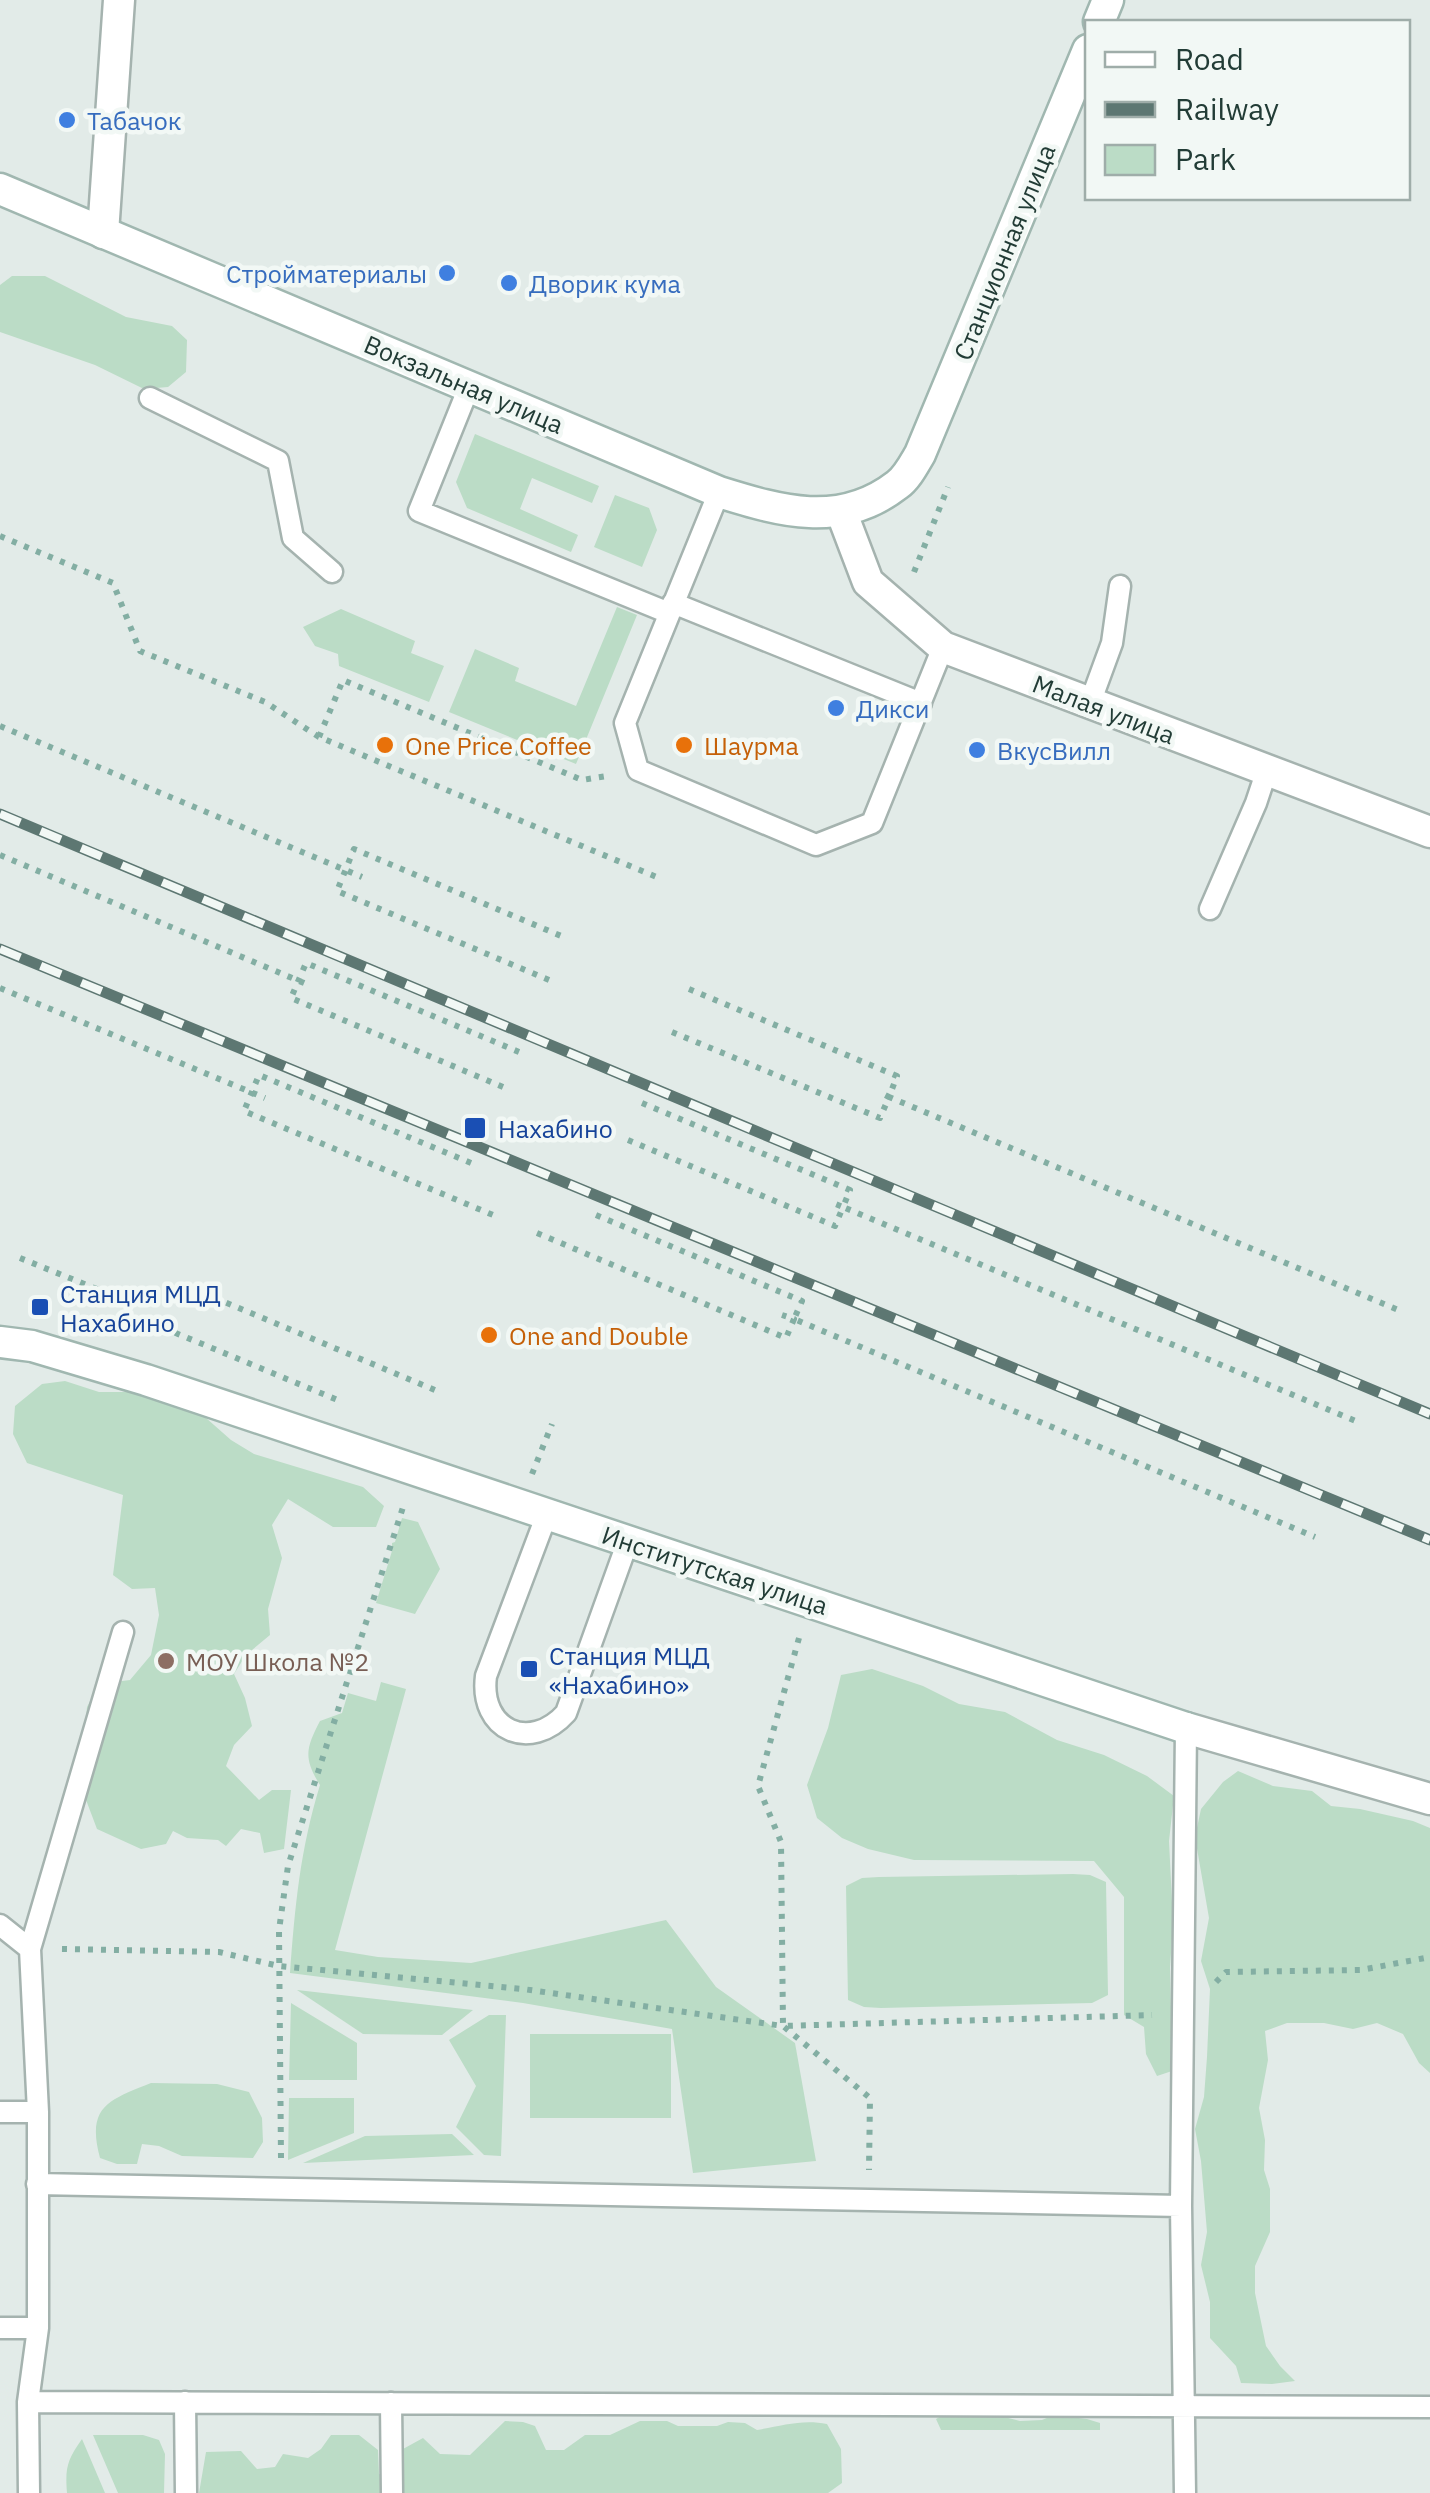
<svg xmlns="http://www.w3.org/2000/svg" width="1430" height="2493" viewBox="0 0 1430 2493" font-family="'IBM Plex Sans',sans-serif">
<rect width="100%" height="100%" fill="#e2ebe8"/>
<path fill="#bbdcc6" d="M12,276H45L126,317L172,326L187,340L186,372L168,387L144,389L95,365L0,332V285Z
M475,434L599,486L592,503L532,478L520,509L578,535L571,552L467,508L456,482Z
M615,495L649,508L657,530L642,567L594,547Z
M617,607L637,615L576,764L449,712L475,649L519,668L515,681L576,706Z
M341,609L415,641L411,653L444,666L429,702L339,666L338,654L315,646L303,627Z
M65,1381L99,1392H141L197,1410L231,1440L254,1454L363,1487L384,1506L376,1527H333L288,1499L272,1525L282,1558L268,1609L270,1635L246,1655L234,1674L245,1698L252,1726L234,1745L226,1766L259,1800L272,1790H291L284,1849L264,1853L260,1833L241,1829L226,1846L218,1840L187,1838L173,1831L166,1844L141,1849L97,1829L80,1784L87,1707L99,1684L130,1680L151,1655L159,1615L155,1588L132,1589L113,1575L123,1495L27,1463L13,1434L15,1406L42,1384Z
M402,1518L418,1522L440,1569L415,1614L376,1603L392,1551V1543L395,1542Z
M872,1669L923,1686L959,1704L1005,1712L1057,1740L1104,1755L1147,1776L1174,1796L1169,1841L1173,1923L1170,1968L1171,2008L1180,2039L1175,2070L1157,2076L1146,2054L1144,2027L1124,2015V1897L1094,1861L914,1860L868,1849L842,1838L817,1818L807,1785L828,1728L841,1675Z
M381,1682L406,1689L335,1950L378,1957L471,1963L666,1920L716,1987L795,2043L816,2161L693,2173L672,2029L523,2003L290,1973C295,1906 300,1850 320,1785C303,1758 306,1748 320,1721L342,1713L348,1693L376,1701Z
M1238,1771L1273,1786L1312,1791L1331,1806L1360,1809L1413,1821L1430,1828V2073L1419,2063L1403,2034L1377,2023L1353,2029L1324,2023H1287L1265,2031L1268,2060L1259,2108L1265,2140L1264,2170L1270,2189V2232L1255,2266V2293L1266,2346L1280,2366L1295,2381L1272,2384L1241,2383L1236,2366L1210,2338V2302L1201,2265L1207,2232L1201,2161L1195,2129L1204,2097L1207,2057L1210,1989L1201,1961L1209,1918L1195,1837L1201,1809L1223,1782Z
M1073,1874L1090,1875L1106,1882L1108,1995L1092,2003L881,2008L864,2007L848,2000L846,1886L862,1878L879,1877Z
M297,1990L473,2010L442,2035L363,2034Z
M291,2003L357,2043V2080H289Z
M489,2015H506L501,2156L484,2155L456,2127L476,2086L449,2040Z
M530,2034H671V2118H530Z
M151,2083L217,2084L249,2092L262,2118L263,2142L253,2158L182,2156L159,2146L142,2144L137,2164H117L100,2158C86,2106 109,2100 151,2083Z
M289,2098H354V2133L288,2160Z
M452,2134L474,2155L303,2163L365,2136Z
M947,2413L961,2417L997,2415L1020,2421L1042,2420L1054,2415L1087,2419L1100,2423V2430H941L936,2419Z
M505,2421L523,2422L535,2426L546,2450H564L585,2435H610L640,2421H667L678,2426H717L728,2422L745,2423L757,2430C781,2426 802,2419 827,2424L841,2449L842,2483L828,2493H199L206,2452L241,2451L257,2469L275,2467L283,2454L308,2458L321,2449L331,2435H359L378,2450L379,2474L393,2479L403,2449L423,2438L440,2454L470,2455Z
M93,2435H143L159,2440L165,2454L164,2493H118Z
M82,2439L105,2493H67C65,2468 67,2460 82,2439Z"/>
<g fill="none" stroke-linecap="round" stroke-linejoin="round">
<g stroke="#a5b3af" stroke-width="25">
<path id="lane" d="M469,387L419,511L669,613
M150,398L278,461L293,538L332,572
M719,492L625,723L638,770L816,845L872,823L943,647
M673,603L921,703
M1090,703L1112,643L1120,586
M1210,909L1256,803L1267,770
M547,1514L486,1676C479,1730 530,1753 566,1713L628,1541
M0,1925L30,1949
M0,2112H38
M37,2184L1181,2206
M0,2328H38
M28,2402L1430,2407
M185,2402L186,2493
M391,2403L392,2493
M29,2493L28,2402L38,2328V2112L30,1949L123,1632
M1185,2493L1181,2206L1186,1728"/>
</g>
<g stroke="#a5b3af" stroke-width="35">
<path id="street" d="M103,233L119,0
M841,511L868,582L943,647L1430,832
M1186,1728L1430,1799"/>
</g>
<g stroke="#a0b7b0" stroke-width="35">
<path id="secondary" d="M1099,22L1108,0
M0,189L719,492C780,511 840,529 897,485C907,478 914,464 920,454L1088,50
M0,1342L32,1346L146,1380L1186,1728"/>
</g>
<path stroke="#83aea3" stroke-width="6" stroke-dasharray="5 8" stroke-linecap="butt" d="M0,536L113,583L140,651L265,702L319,737L659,878
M914,572L948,487
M0,726L362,877
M319,737L343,680L582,780L607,776
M0,855L311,986
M549,980L337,891L354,849L566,938
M0,988L265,1098
M689,989L897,1076L889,1097L1403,1312
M672,1032L880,1118L889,1097L879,1092
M503,1087L291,998L306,963L519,1052
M642,1103L850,1190L843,1207L1358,1422
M628,1140L835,1226L843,1207L833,1203
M471,1163L259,1075L244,1111L493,1215
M596,1215L802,1301L794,1319L1315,1537
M537,1233L786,1338L794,1319L782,1315
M20,1258L129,1302L184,1285L442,1393
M129,1302L125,1312L340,1401
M532,1474L552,1424
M799,1638L758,1786L781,1842L783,2026L1152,2015
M62,1949L219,1952L279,1966L523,1989L783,2026L870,2098L869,2170
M1216,1982L1226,1972L1361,1970L1430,1957
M281,2158L279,1930L288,1866L404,1504"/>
<use href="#lane" stroke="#fff" stroke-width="20"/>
<use href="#street" stroke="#fff" stroke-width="30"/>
<use href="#secondary" stroke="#fff" stroke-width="30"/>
<g stroke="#5d7772" stroke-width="11">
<path id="rail" d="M0,814L1430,1414
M0,949L1430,1540"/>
</g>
<use href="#rail" stroke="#f2f8f5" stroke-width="8" stroke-dasharray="22" stroke-linecap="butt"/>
</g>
<g fill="#3f7fe0" stroke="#f2f8f5" stroke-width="4">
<circle cx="67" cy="120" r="10"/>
<circle cx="447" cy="273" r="10"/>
<circle cx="509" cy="283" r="10"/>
<circle cx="836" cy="708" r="10"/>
<circle cx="977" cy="750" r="10"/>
</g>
<g fill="#e8710a" stroke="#f2f8f5" stroke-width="4">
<circle cx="385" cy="745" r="10"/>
<circle cx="684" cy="745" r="10"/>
<circle cx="489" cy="1335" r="10"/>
</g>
<g fill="#1a4fb4" stroke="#f2f8f5" stroke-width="4">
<rect x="463" y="1116" width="24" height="24" rx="5"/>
<rect x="30" y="1297" width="20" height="20" rx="5"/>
<rect x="519" y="1659" width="20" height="20" rx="5"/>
</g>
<circle fill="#8d6e63" stroke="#f2f8f5" stroke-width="4" cx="166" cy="1661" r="10"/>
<g text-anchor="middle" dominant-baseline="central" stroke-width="9" stroke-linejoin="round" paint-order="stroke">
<g font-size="25" fill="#366cbe" stroke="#f2f8f5" text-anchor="start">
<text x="87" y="120">Табачок</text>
<text x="427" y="273" text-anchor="end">Стройматериалы</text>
<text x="529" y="283">Дворик кума</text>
<text x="856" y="708">Дикси</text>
<text x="997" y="750">ВкусВилл</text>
</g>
<g font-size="25" fill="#223c36" stroke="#f2f8f5">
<text transform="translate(1004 252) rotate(-68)">Станционная улица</text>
<text transform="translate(464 384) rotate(23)">Вокзальная улица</text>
<text transform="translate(1104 709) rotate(21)">Малая улица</text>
<text transform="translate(715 1570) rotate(18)">Институтская улица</text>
</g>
<g font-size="25" fill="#c56008" stroke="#f2f8f5" text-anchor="start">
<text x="405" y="745">One Price Coffee</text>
<text x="704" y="745">Шаурма</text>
<text x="509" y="1335">One and Double</text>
</g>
<g font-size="25" fill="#164399" stroke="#f2f8f5" text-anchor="start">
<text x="498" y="1128">Нахабино</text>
<text x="60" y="1293">Станция МЦД<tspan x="60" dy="29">Нахабино</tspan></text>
<text x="549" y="1655">Станция МЦД<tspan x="549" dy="29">«Нахабино»</tspan></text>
</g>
<g font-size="25" fill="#785e54" stroke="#f2f8f5" text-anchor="start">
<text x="186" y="1661">МОУ Школа №2</text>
</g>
</g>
<rect x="1085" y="20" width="325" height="180" fill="#f2f8f5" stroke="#9fada9" stroke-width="2.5"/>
<rect x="1105" y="52" width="50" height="15" fill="#ffffff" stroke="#9fada9" stroke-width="2.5"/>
<text x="1175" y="70" font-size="30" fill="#223c36">Road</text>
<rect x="1105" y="102" width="50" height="15" fill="#5d7772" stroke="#9fada9" stroke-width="2.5"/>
<text x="1175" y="120" font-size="30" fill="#223c36">Railway</text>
<rect x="1105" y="145" width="50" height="30" fill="#bbdcc6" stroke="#9fada9" stroke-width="2.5"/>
<text x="1175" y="170" font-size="30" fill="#223c36">Park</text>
</svg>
